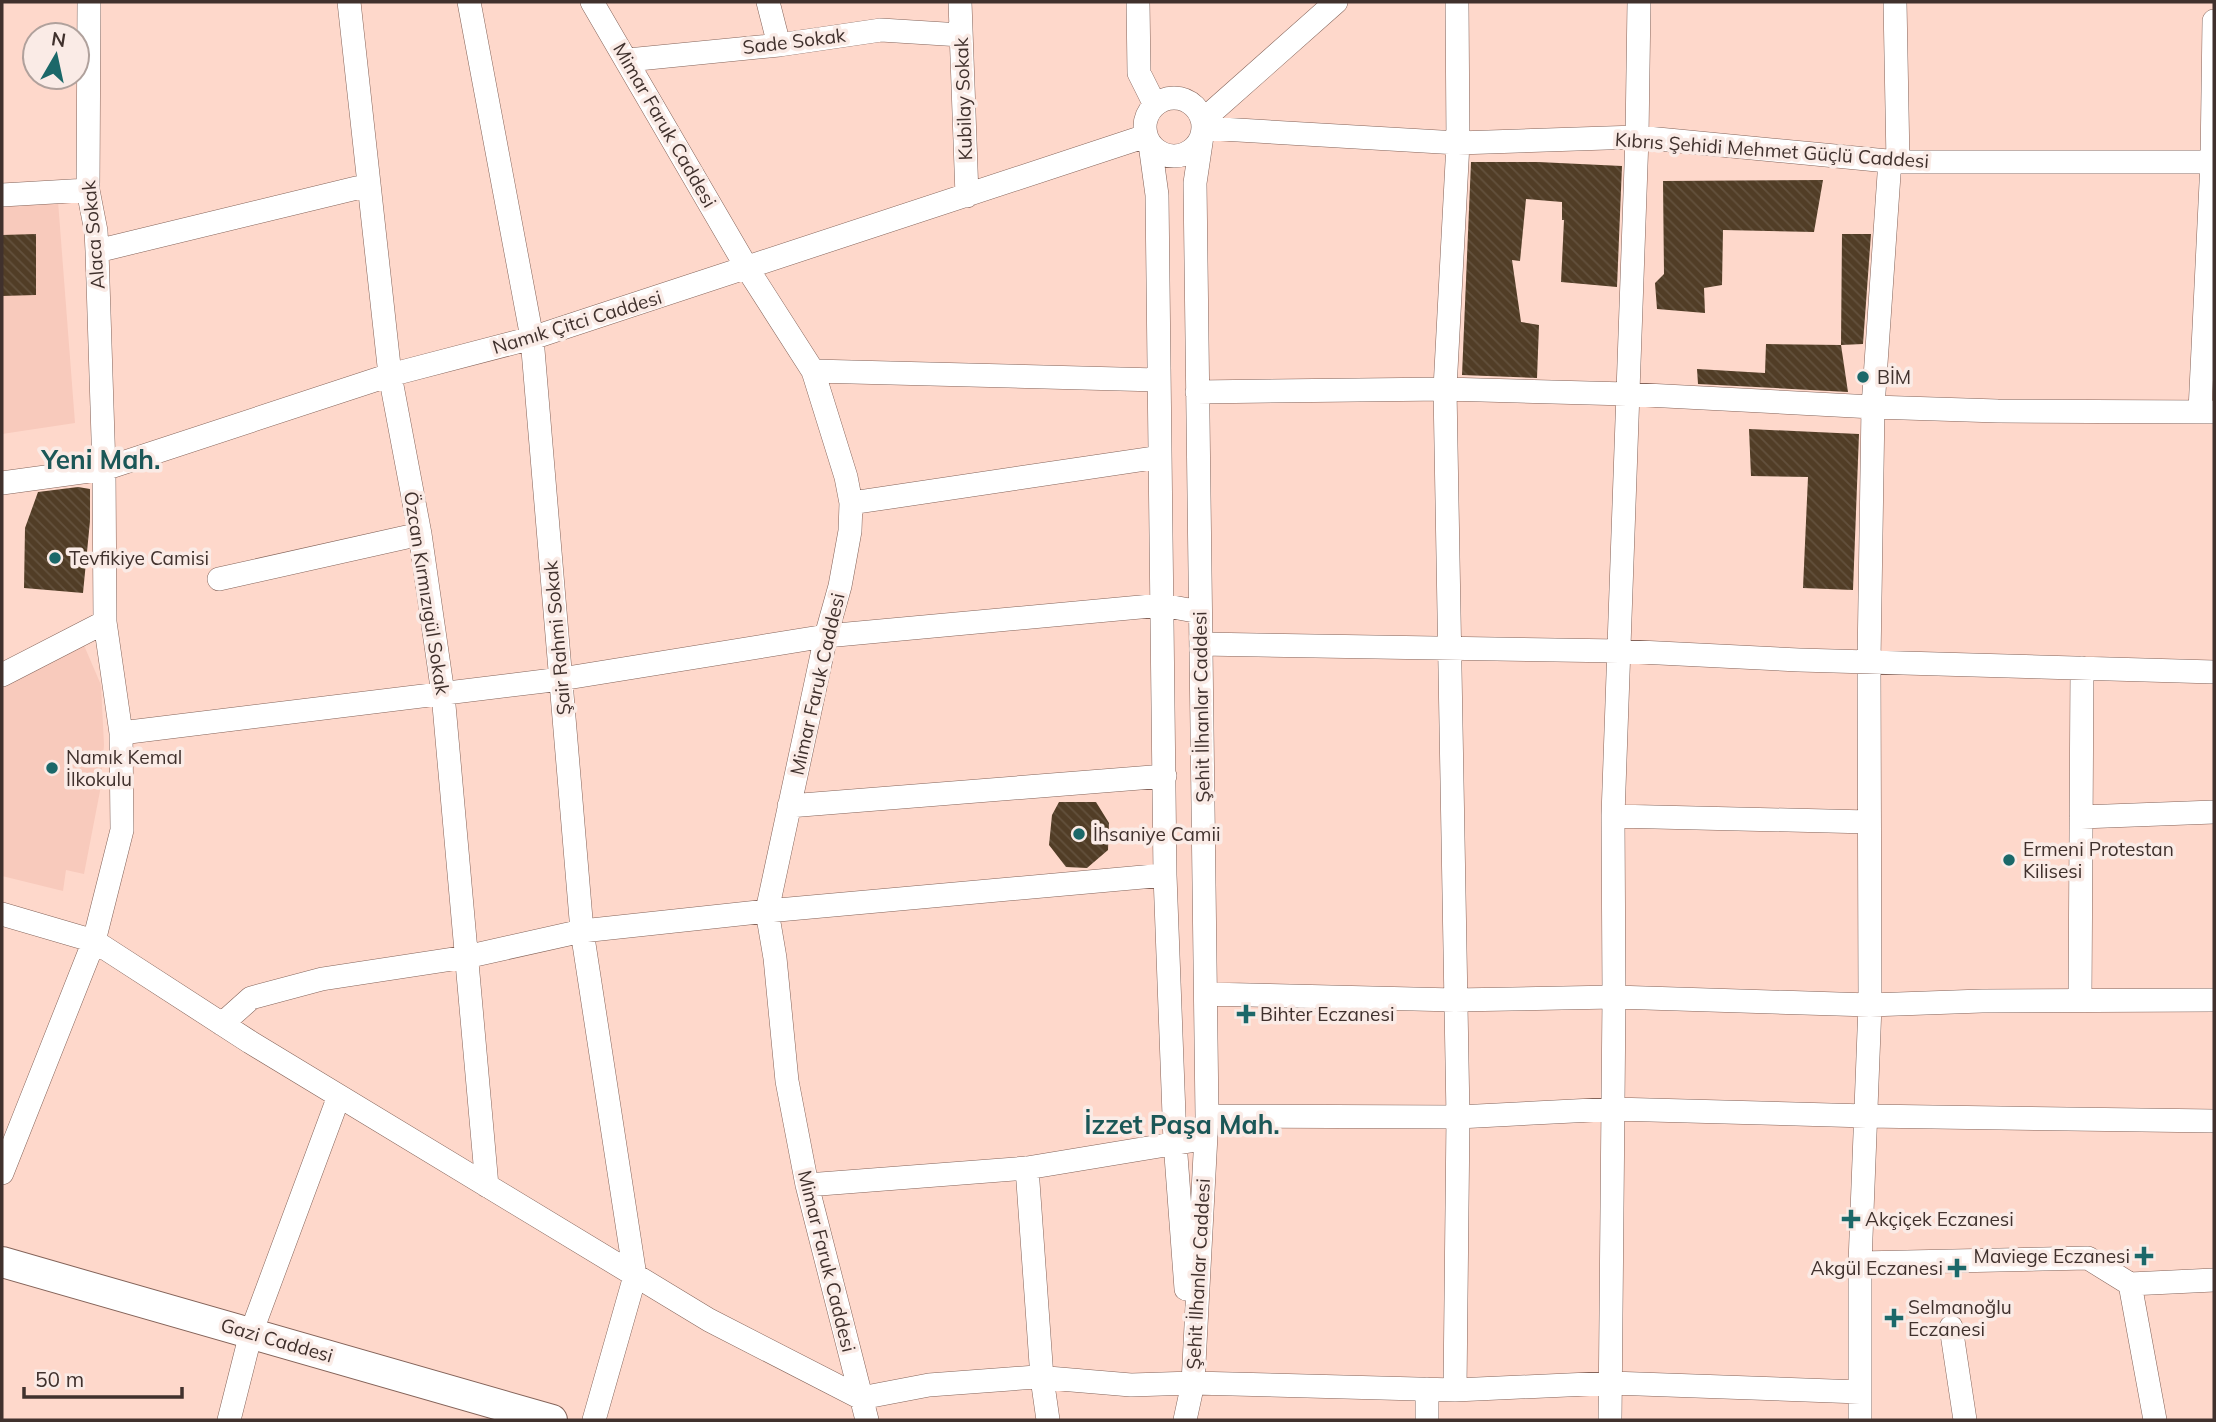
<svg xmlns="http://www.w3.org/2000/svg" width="2216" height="1422" viewBox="0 0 2216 1422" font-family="Mulish,sans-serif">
<defs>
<pattern id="building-back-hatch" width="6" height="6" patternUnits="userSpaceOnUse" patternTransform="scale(1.75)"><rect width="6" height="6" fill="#513d26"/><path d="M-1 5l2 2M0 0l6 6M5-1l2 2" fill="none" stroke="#63513d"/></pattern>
</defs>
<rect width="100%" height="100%" fill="#fed8cb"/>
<path fill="#f8cabc" d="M58,201L75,423L2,434V206Z
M83,643L101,685L104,745L100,791L84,874L66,870L63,891L2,876V684Z"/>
<path fill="url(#building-back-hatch)" d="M1471,162H1538L1622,166L1617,287L1561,282L1564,220H1562V202L1526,199L1520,261L1512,260L1521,322L1539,325L1537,378L1462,375Z
M1823,180L1814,232L1723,230L1722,285L1704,288L1705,313L1657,309L1655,283L1664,274L1663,181Z
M36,234V295L2,296V235Z
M1842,234H1871L1863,344L1841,345Z
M1766,344L1841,345L1848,392L1698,384L1697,369L1765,373Z
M1749,429L1859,434L1853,590L1803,588L1808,477L1751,476Z
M78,487L90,489V521L83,593L24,588L25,528L38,492Z
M1059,802H1096L1109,823L1108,850L1087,868L1066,867L1049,845L1052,815Z"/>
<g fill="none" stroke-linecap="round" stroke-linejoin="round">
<g stroke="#846359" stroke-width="24">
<path id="minor" d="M349,2L390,375L420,534L443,694L487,1186
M469,2L532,338L582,931L635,1276L594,1420
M592,2L747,268L813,371L846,477L851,503L850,531L840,586L826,636L767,911L775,958L787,1081L807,1185L867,1420
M768,2L779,45
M960,2L967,196
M1138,2L1139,73L1155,105
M1895,2L1898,162
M628,60L779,45L881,30L961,35
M1145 127a29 29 0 1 1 58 0a29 29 0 1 1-58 0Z
M1203,120L1336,2
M1204,128L1458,143L1637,137L1898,162H2214
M1150,144L1157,195L1165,875L1175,1142L1186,1289
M2,195L88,190
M97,251L369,185
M813,371L1158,380
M1197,392L1445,389L1627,394L1873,407L1998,411L2214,412
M2200,411L2212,162L2214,21
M2,483L104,469L390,375L532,338L1146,136
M851,503L1160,457
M219,579L420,534
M1201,644L1619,651L1799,660L2214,672
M2,675L105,622
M121,733L561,679L826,636L1162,605L1200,612
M789,806L1165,776
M1613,816L1869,822
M2081,817L2214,812
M2,914L94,941L250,1042L709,1320L861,1398L929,1385L1036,1377L1131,1385L1193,1383L1455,1390L1611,1383L1860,1392
M1206,994L1455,1000L1614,997L1870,1005L1982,1001L2214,1000
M2080,1000L2082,668
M222,1024L251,998L322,979L466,957L582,931L767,911L1165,875
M1207,1116L1458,1117L1613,1109L1867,1116L2214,1121
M1027,1168L1042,1378L1048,1420
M2,1173L94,941L122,830L121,733L105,622L104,469L97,251L96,231L88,190L89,2
M807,1185L1027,1168L1190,1141
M1860,1263L2088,1258L2130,1284L2214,1280
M2130,1284L2155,1420
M1951,1327L1965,1420
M1455,1390L1458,1117L1445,389L1458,143L1457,2
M229,1420L251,1333L339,1096
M1185,1420L1193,1383L1207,1116L1195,183L1202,136
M1427,1420V1389
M1610,1420L1614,997L1613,816L1637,137L1639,2
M1860,1420V1263L1870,1005L1869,661L1873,407L1890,160"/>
</g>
<g stroke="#846359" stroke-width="32">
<path id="major" d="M2,1262L552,1420"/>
</g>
<use href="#minor" stroke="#fff" stroke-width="23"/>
<use href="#major" stroke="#fff" stroke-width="30"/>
</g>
<g fill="#1b6869" stroke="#faebe6" stroke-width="2.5">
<circle cx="1863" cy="377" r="7"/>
<circle cx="55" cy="558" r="7"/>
<circle cx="52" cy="768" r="7"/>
<circle cx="1079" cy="834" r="7"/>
<circle cx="2009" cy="860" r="7"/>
<path d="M1242.5 1003.5h7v7h7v7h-7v7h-7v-7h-7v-7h7z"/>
<path d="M1847.5 1208.5h7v7h7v7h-7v7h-7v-7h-7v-7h7z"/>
<path d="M2140.5 1245.5h7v7h7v7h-7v7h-7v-7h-7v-7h7z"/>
<path d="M1953.5 1257.5h7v7h7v7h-7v7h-7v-7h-7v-7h7z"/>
<path d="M1890.5 1307.5h7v7h7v7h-7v7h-7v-7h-7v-7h7z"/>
</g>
<g text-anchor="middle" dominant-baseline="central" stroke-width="7" stroke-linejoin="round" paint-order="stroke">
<g font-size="19" fill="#40312d" stroke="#faebe6">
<text transform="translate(794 41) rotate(-7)">Sade Sokak</text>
<text transform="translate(963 99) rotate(-92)">Kubilay Sokak</text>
<text transform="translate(665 125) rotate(60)">Mimar Faruk Caddesi</text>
<text transform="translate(1772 150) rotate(4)">Kıbrıs Şehidi Mehmet Güçlü Caddesi</text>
<text transform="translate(93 235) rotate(-95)">Alaca Sokak</text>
<text transform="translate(577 322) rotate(-17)">Namık Çitci Caddesi</text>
<text transform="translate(427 593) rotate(81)">Özcan Kırmızıgül Sokak</text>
<text transform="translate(557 638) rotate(-95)">Şair Rahmi Sokak</text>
<text transform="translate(817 684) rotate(-77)">Mimar Faruk Caddesi</text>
<text transform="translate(1201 707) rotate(-91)">Şehit İlhanlar Caddesi</text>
<text transform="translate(827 1261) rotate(76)">Mimar Faruk Caddesi</text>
<text transform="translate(1198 1274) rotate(-87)">Şehit İlhanlar Caddesi</text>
<text transform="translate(277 1340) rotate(16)">Gazi Caddesi</text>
</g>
<g font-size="19" fill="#40312d" stroke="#faebe6" text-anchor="start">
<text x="1877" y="377">BİM</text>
<text x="69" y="558">Tevfikiye Camisi</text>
<text x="66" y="757">Namık Kemal<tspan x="66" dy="22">İlkokulu</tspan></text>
<text x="1093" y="834">İhsaniye Camii</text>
<text x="2023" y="849">Ermeni Protestan<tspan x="2023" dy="22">Kilisesi</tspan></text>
<text x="1260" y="1014">Bihter Eczanesi</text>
<text x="1865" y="1219">Akçiçek Eczanesi</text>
<text x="2130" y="1256" text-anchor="end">Maviege Eczanesi</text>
<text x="1943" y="1268" text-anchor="end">Akgül Eczanesi</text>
<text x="1908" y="1307">Selmanoğlu<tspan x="1908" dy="22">Eczanesi</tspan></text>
</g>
<g font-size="26" font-weight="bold" fill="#1b5757" stroke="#faebe6">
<text x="101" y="459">Yeni Mah.</text>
<text x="1182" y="1124">İzzet Paşa Mah.</text>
</g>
</g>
<rect width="2216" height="1422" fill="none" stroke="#40312d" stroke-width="7"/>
<g transform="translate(56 56) rotate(9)"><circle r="33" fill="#faebe6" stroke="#b0a19c" stroke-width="2"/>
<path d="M0-5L12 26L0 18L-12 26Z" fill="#1b6869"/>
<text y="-10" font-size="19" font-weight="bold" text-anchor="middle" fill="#40312d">N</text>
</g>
<path d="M24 1387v10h158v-10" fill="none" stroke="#40312d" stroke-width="3.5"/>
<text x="35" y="1387" font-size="21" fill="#40312d" stroke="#faebe6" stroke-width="5" paint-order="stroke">50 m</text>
</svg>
